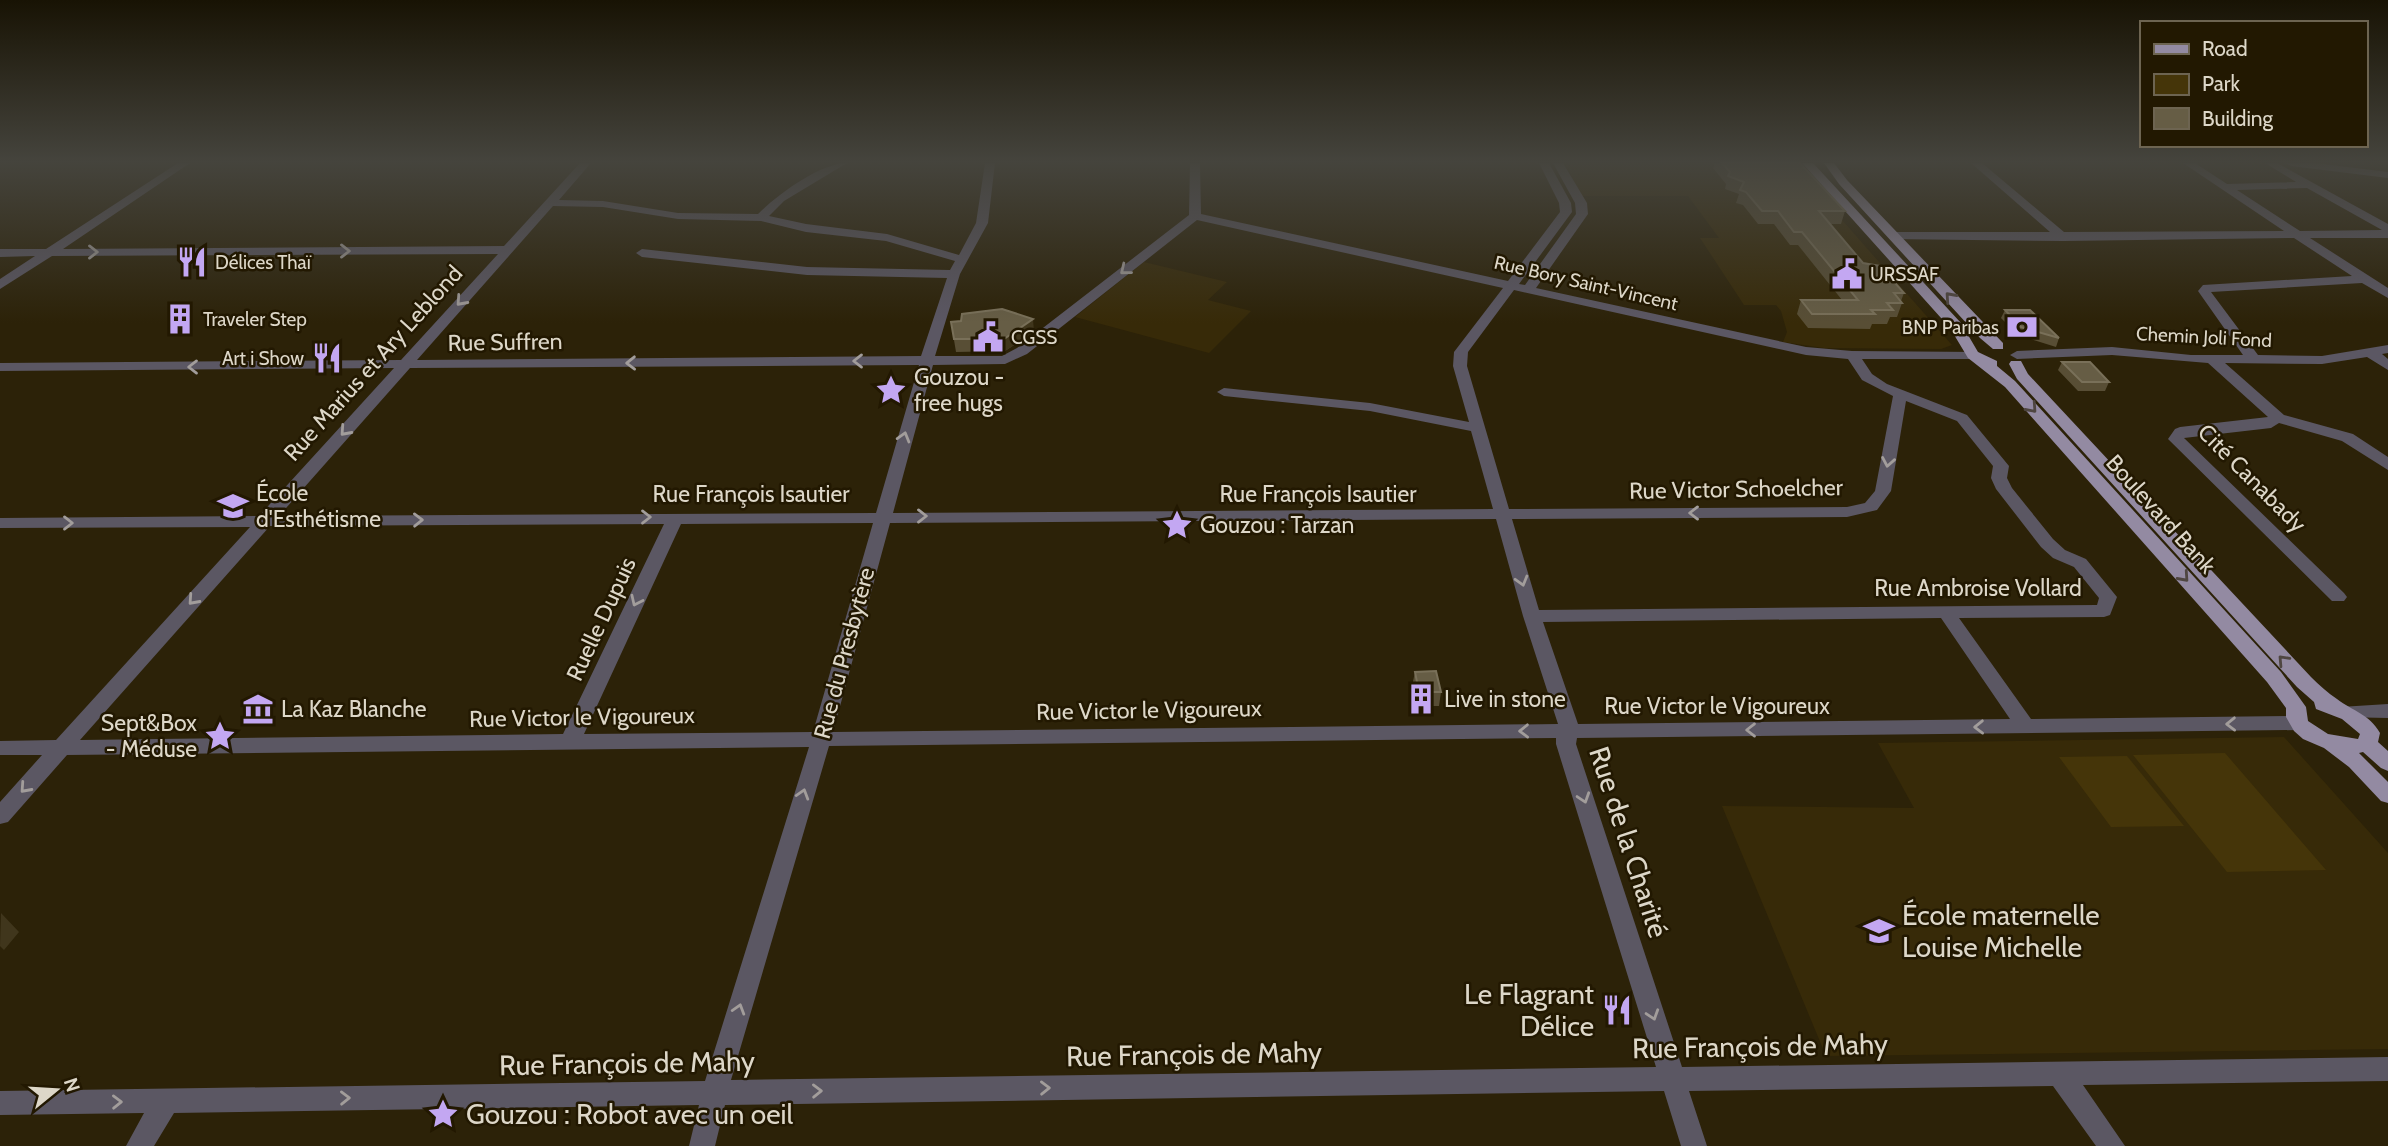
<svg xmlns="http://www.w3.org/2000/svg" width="2388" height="1146" viewBox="0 0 2388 1146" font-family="Cabin,sans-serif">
<rect width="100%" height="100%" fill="#2c2208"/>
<path fill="#372a08" d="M1564,163H1792L1952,345L1941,349L1824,348L1783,342L1787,332L1781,311L1776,305H1744L1700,238H1719L1688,196H1582Z
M1144,262L1227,282L1208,300L1251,311L1209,353L1075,317Z
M2284,737L2388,853V1049L1826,1056L1722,806L1914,808L1878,743Z"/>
<path fill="#453509" d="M2225,753L2326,870L2227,872L2133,755Z
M2127,756L2184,826L2111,827L2059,757Z"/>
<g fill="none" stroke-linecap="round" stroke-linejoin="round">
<path fill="#5b5763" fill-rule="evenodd" d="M178,163H190L63,249L504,246L580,163H591L559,200L603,201L678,213L758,214C777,195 820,163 847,163L784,201L769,216L806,224L887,234L959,255L976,223L985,163H995L988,223L960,274L935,356H1002L1017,348L1189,215L1190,163H1200L1201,214L1508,281L1560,212L1559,203L1539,163H1549L1571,203L1572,212L1519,284L1525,285L1576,214L1575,203L1553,163H1563L1587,203L1588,214L1536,288L1806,347L1852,351L1978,352L1980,355L1973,359H1862L1872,374L1887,384L1967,415L2009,466L2007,478L2012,488L2053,539L2065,550L2086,559L2117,597L2110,615L2104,617L1959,618L2031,719L2299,716L2306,718L2309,723L2306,728L2299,730L1577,738L1576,744L1682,1067L2388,1057V1081L2083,1085L2125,1146H2096L2053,1086L1689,1091L1707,1146H1681L1664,1091L725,1105L715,1146H689L699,1105L174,1113L154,1146H126L144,1113L0,1115V1091L705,1081L809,747L67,755L8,822L0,824V802L42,755H0V741L56,740L250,527L0,528V518L259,516L394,368L0,371V363L401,360L498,254L52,256L0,289V279L35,256L0,257V249H46ZM553,206L603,207L678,219L761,221L806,232L886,241L955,261L950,270L807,267L642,249L636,253L642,257L807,275L947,278L921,356L417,360ZM1197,220L1503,288L1454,352L1453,366L1469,422L1370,403L1224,388L1217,392L1224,396L1370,411L1471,431L1493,509L893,513L933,365L1005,364L1027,354ZM1514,290L1806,355L1848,359L1862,380L1893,396L1875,491L1865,503L1847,507L1509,509L1467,366L1468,352ZM919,365L876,513L279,516L410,368ZM1906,401L1957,421L1993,466L1991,478L1996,489L2041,547L2053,558L2074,567L2099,598L2097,605L1539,610L1512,519L1847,517L1877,510L1891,491ZM1496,519L1523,616L1558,724L833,732L890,523ZM873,523L813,732L584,734L681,524ZM664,524L563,734L80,740L270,526ZM1941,618L2010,719L1578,724L1543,622ZM1556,738V744L1656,1067L731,1080L829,746Z
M1971,163H1982L2064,232L2284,231L2183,163H2195L2227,184L2296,182L2265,163H2277L2388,224V238H2310L2388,288V298L2362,283L2211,292L2258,355L2322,356L2388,345V353L2382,354L2388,359V370L2367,357L2322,364L2225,363L2284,415L2353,434L2388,457V470L2342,441L2279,423L2271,428L2184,438L2344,593L2347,597L2344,601H2332L2168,439L2175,429L2180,427L2268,417L2208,363L2112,355L2017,359L2010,355L2017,351L2112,347L2191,355H2243L2198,291L2203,285L2352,276L2294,238L2063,241L1890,239L1888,236L1894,232H2050ZM2307,188L2382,230L2300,231L2237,190Z
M2286,163H2315L2388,172V178L2291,166Z
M2388,704V718L2340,717L2337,712L2340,707Z"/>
<path fill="#938aa2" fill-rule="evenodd" d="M1802,163H1813L1961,323L1978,352L1997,361V366L2015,381L2281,672L2306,707L2308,721L2328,734L2358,739L2360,734L2342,719L2316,709L2314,702L2297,687L2017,379L2009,364L2011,361H2021L2028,374L2311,677C2319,685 2328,693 2337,699C2353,711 2369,714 2380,733L2378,742L2388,751V771L2381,768L2363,752L2359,753L2388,782V803L2381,801L2349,767L2324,748L2303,739L2294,731L2286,717V708L2267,682L2005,387L1968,358L1950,328Z
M1824,163H1834L1847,180L2003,343V349H1993L1980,338L1839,184Z"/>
</g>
<path fill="#584e35" d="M1715,163H1800L1845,211L1841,224H1830L1863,263L1904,293L1901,301L1902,303L1897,317H1890L1887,324H1872L1870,329L1808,328L1797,314L1801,300H1842L1798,245H1790L1774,224H1758L1743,205L1736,203L1739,194L1725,189L1726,184L1713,168Z
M2005,310L2059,338L2056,347L2018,335L2001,318Z
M951,322L1034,332L1005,351L956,352Z
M2062,362L2109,382L2105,391H2078L2058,370Z
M1415,672L1441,692L1439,706H1417L1412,686Z"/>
<path fill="#40361c" d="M1033,319L1034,332L1005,351L1004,339Z
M1,913L19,932L4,950L0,946Z"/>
<path fill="#665d45" stroke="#797059" stroke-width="2" d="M1722,163H1800L1845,211H1819L1863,263L1880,266L1904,293H1894L1902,303H1887L1893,310H1871L1875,314H1812L1801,300H1858L1802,232H1794L1778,211H1762L1746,192L1740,190L1744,182L1728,176L1730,172Z
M1002,309L1033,319L1004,339H954L951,322L961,321L962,314Z
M2005,310H2030L2059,338L2021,327Z
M2062,362H2090L2109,382H2082Z
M1436,671L1441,692H1419L1415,672Z"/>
<defs><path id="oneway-chevron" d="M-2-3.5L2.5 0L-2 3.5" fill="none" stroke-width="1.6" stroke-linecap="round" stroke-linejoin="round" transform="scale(1.75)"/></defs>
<g stroke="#a29d9b">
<use href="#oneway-chevron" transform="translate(345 251)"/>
<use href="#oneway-chevron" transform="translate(93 252)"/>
<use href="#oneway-chevron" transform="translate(1125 270) rotate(141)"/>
<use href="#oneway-chevron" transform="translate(461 301) rotate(132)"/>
<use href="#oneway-chevron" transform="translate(858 361) rotate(180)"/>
<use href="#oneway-chevron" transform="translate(631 363) rotate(179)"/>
<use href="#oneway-chevron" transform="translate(193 367) rotate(180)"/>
<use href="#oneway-chevron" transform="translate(345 431) rotate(132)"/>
<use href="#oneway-chevron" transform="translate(904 437) rotate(-74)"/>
<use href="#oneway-chevron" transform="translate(1888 462) rotate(100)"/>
<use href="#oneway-chevron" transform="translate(1694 513) rotate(180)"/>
<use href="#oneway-chevron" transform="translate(922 516)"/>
<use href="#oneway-chevron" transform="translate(646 517)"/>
<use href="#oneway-chevron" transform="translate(418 520) rotate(-1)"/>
<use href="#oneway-chevron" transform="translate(68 523)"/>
<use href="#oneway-chevron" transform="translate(1522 581) rotate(74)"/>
<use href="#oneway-chevron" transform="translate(193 600) rotate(132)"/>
<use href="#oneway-chevron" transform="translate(636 601) rotate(115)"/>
<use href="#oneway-chevron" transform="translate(2231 724) rotate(179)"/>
<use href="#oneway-chevron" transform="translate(1979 727) rotate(179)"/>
<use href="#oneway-chevron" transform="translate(1751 730) rotate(180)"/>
<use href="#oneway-chevron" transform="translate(1524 731) rotate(179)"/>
<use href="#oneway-chevron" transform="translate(25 788) rotate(132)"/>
<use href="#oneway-chevron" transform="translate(803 794) rotate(-73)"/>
<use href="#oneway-chevron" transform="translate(1584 798) rotate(72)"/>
<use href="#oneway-chevron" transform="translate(739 1009) rotate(-73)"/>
<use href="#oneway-chevron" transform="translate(1653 1015) rotate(72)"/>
<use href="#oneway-chevron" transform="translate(1045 1088) rotate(-1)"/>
<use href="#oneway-chevron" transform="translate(817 1091) rotate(-1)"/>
<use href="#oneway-chevron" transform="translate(345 1098) rotate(-1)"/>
<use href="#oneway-chevron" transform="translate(117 1102) rotate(-1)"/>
</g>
<g stroke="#4f4641">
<use href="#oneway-chevron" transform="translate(1950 297) rotate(-132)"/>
<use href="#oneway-chevron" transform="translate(2032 408) rotate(48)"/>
<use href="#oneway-chevron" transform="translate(2184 577) rotate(48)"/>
<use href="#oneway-chevron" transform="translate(2283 660) rotate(-133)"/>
</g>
<linearGradient id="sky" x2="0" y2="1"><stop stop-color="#181304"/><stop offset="0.5" stop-color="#45443d"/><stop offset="1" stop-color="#45443d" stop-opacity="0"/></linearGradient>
<rect width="2388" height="323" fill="url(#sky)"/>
<defs>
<g id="restaurant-bare" transform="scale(2.415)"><path d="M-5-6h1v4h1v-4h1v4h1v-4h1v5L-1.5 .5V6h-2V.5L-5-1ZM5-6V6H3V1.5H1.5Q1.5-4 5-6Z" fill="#c3a7f2" stroke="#221801" stroke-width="2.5" paint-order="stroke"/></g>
<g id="civic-bare" transform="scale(2.415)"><path d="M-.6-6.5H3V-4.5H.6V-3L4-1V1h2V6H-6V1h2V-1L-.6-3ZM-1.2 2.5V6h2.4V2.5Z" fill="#c3a7f2" stroke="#221801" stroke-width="2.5" paint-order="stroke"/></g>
<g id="building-bare" transform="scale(2.415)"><path d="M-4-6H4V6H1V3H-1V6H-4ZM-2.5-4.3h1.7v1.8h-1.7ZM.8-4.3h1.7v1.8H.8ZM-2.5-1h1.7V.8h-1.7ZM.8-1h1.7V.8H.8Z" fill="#c3a7f2" stroke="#221801" stroke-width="2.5" paint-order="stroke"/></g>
<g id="bank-bare" transform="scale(2.415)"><path d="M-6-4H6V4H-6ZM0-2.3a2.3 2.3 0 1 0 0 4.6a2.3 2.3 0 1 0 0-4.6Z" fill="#c3a7f2" stroke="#221801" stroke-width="2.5" paint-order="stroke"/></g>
<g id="sight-bare" transform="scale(2.415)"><path d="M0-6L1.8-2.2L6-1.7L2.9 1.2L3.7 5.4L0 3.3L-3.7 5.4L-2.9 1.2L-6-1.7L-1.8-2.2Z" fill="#c3a7f2" stroke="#221801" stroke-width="2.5" paint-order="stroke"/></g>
<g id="school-bare" transform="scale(2.415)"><path d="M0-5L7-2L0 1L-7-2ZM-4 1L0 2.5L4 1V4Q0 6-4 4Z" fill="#c3a7f2" stroke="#221801" stroke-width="2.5" paint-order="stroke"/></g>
<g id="museum-bare" transform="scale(2.415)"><path d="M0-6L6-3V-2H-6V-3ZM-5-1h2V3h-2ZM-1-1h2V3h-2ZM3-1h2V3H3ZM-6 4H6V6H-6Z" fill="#c3a7f2" stroke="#221801" stroke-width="2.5" paint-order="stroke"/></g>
</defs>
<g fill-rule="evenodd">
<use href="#restaurant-bare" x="192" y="262"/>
<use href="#civic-bare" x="1847" y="274"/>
<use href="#building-bare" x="180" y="319"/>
<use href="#bank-bare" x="2022" y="327"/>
<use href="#civic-bare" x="988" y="337"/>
<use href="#restaurant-bare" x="327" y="358"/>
<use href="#sight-bare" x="891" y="390"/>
<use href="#school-bare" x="233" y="506"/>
<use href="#sight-bare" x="1177" y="525"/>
<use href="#building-bare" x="1421" y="699"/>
<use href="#museum-bare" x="258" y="709"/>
<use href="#sight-bare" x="220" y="736"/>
<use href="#school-bare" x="1879" y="931"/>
<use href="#restaurant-bare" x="1617" y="1010"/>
<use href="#sight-bare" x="443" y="1114"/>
</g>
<g text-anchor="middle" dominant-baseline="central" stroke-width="5" stroke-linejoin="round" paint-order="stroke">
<g font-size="19" fill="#ddd7c8" stroke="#221801" text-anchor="start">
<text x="215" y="262">Délices Thaï</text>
<text x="1870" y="274">URSSAF</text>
<text x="203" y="319">Traveler Step</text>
<text x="1999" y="327" text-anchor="end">BNP Paribas</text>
<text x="1011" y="337">CGSS</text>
<text x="304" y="358" text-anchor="end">Art i Show</text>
</g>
<g font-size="19" fill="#ddd7c8" stroke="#221801">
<text transform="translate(1586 283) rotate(13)">Rue Bory Saint-Vincent</text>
<text transform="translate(2204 337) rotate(3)">Chemin Joli Fond</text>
</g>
<g font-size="23" fill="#ddd7c8" stroke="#221801">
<text transform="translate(505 342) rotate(-1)">Rue Suffren</text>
<text transform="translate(373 363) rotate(-48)">Rue Marius et Ary Leblond</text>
<text transform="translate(2252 478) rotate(45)">Cité Canabady</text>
<text transform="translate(1736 489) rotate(-1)">Rue Victor Schoelcher</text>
<text x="751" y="494">Rue François Isautier</text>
<text x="1318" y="494">Rue François Isautier</text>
<text transform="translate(2161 514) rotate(48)">Boulevard Bank</text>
<text x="1978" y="588">Rue Ambroise Vollard</text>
<text transform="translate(601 619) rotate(-65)">Ruelle Dupuis</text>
<text transform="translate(844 653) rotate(-75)">Rue du Presbytère</text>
<text x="1717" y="706">Rue Victor le Vigoureux</text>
<text transform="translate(1149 710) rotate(-1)">Rue Victor le Vigoureux</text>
<text transform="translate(582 717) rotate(-1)">Rue Victor le Vigoureux</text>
</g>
<g font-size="23" fill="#ddd7c8" stroke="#221801" text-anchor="start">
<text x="914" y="377">Gouzou -<tspan x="914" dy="26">free hugs</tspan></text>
<text x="256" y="493">École<tspan x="256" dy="26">d'Esthétisme</tspan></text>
<text x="1200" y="525">Gouzou : Tarzan</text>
<text x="1444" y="699">Live in stone</text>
<text x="281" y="709">La Kaz Blanche</text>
<text x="197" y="723" text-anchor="end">Sept&amp;Box<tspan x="197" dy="26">- Méduse</tspan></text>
</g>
<g font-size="28" fill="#ddd7c8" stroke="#221801">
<text transform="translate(1629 842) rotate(72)">Rue de la Charité</text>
<text transform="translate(1760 1046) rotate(-1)">Rue François de Mahy</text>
<text transform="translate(1194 1054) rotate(-1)">Rue François de Mahy</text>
<text transform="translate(627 1063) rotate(-1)">Rue François de Mahy</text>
</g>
<g font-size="28" fill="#ddd7c8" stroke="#221801" text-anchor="start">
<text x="1902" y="915">École maternelle<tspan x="1902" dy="32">Louise Michelle</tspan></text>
<text x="1594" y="994" text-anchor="end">Le Flagrant<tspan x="1594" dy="32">Délice</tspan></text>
<text x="466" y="1114">Gouzou : Robot avec un oeil</text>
</g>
</g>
<rect x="2140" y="21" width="228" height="126" fill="#221801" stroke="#6d6451" stroke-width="2"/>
<rect x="2154" y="44" width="35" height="10" fill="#938aa2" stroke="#6d6451" stroke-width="2"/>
<text x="2202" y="56" font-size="21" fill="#ddd7c8">Road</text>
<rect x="2154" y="74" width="35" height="21" fill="#453509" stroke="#6d6451" stroke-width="2"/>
<text x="2202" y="91" font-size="21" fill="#ddd7c8">Park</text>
<rect x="2154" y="108" width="35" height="21" fill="#665d45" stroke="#6d6451" stroke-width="2"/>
<text x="2202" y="126" font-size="21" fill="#ddd7c8">Building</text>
<g transform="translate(56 1090) rotate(72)" stroke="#221801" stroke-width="5" paint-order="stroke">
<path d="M0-5L12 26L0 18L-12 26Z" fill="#ddd7c8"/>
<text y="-10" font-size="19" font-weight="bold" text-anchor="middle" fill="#ddd7c8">N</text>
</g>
</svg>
